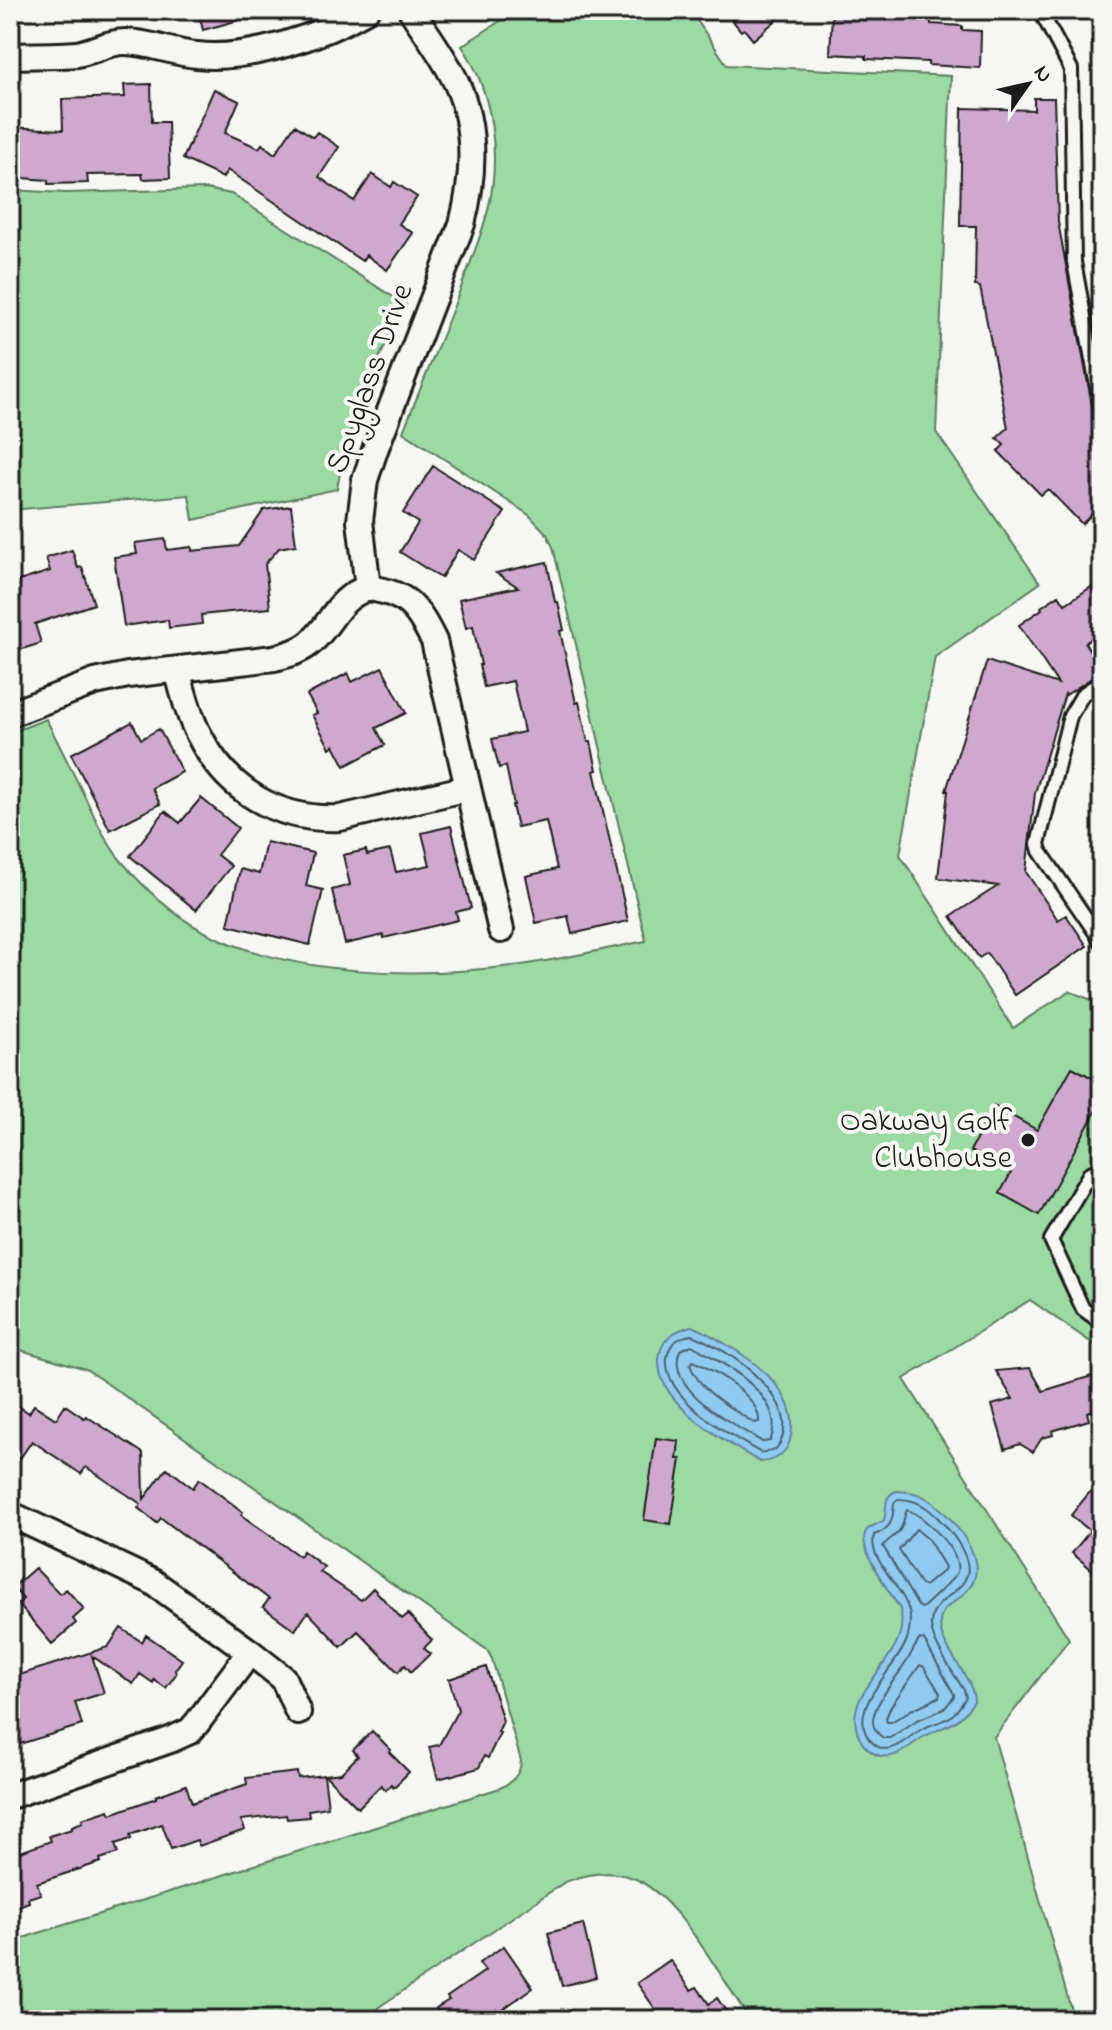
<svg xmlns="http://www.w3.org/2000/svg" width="1112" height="2030" viewBox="0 0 1112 2030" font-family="'Indie Flower',sans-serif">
<rect width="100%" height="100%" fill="#f6f6f2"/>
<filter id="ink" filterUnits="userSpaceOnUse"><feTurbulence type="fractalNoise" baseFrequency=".0125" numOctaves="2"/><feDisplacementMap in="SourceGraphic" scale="16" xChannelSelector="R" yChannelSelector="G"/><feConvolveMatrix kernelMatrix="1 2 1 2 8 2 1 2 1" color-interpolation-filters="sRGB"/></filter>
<g filter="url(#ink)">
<path fill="#9bdaa3" stroke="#5c7b60" stroke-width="2" d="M517,10H690L727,65L951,76L936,432L1040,583L935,657L900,855L1013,1028L1069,991L1102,1004V1350L1030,1300L904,1379L1069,1639L994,1737L1074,2020H750C723,1980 680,1901 638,1880C615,1869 588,1873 565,1882L379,2007L377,2020H10V1942L500,1788C512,1782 520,1775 521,1761L492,1659L487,1650L86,1369L10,1347V733L46,719C59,744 71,769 84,795C95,818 106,843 123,863C143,887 173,915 201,930C292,978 420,978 521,965C563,959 604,949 646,941L553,547L547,534L529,515L403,432C422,384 442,338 460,290C470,264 481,237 488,210C501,156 493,92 462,46Z
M206,189L231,194L406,305C375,362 347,425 337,489L193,520L189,495L10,510V190L66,193Z"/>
<path fill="#90caf0" stroke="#62849b" stroke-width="2" d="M691,1326C703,1329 713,1337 724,1343C757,1362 805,1398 789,1443C784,1456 773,1461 760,1462C726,1442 649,1401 660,1353C664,1336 675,1331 691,1326Z
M896,1491C906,1491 917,1492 926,1498C947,1510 984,1553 974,1579C970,1592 953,1602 944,1610C926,1639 974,1672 974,1701C956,1727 950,1723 925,1736C916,1741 908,1749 899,1753C881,1763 862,1750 857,1731C843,1687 913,1657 900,1609C892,1594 852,1543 868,1529C872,1525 880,1524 884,1520C888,1508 882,1497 896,1491Z"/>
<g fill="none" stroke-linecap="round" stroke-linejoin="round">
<path stroke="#4a6271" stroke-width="2" d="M692,1335C727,1348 811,1404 776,1449L761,1453C731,1435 663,1400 667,1358C669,1343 678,1337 692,1335Z
M692,1345C722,1363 790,1397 770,1441L762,1442C734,1424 664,1390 680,1350Z
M693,1361C714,1370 761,1397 759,1422L754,1423C730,1407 701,1393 690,1365Z
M898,1499C906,1499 915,1501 922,1505C939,1515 973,1553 967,1575C961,1595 931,1599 931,1624C930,1640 955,1676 964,1690L966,1697C962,1704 957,1712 950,1717C942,1722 931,1724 922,1729C911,1735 898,1749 885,1749C877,1748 869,1741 866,1734C852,1704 895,1669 906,1642C909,1635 910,1625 910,1617C908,1589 867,1562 874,1535C891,1529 893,1521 894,1503Z
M907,1510C924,1514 962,1553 957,1572C956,1577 928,1603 922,1608L918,1606L883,1546C888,1539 897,1536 901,1528C904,1522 904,1516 907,1510Z
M916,1529L928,1539L945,1567L944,1570L925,1586L921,1585L899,1550Z
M920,1639L924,1640L954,1694V1697L944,1709L917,1720L890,1738H883C878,1734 873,1729 873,1722C872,1705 898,1676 907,1661C912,1653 915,1645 920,1639Z
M920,1665L924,1667L940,1693L939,1697L911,1710L891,1722H887L886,1718L891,1706Z"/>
</g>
<path fill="#d0a8ce" stroke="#1c1c1c" stroke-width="2" d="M198,10H254V16L203,30Z
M724,10H788L753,40L744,29L741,31Z
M832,12L931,18V24L962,26V30L981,31L980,68L928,65V62L866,59V56L830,54Z
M151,84L152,122H168L170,178L143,179L142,174L87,175L88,183L48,184V180L10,177V127L63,130L62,99L125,97L124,85Z
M214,89L239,101L225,133L259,148L262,144L275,154L295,125L313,137L317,132L339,147L319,177L354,201L372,174L391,187L394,182L417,197L399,224L413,233L387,270L366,255L362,261L227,170L223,178L183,159Z
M1034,98H1054L1058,222L1094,416L1102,424V504L1082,524L1048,489L1041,495L998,451L1004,445L997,438L1008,428L980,287L975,286L976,226H960L962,108L1034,110Z
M433,466L505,512L474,560L458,550L441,578L400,552L418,523L403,513Z
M291,506L296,545L279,548L265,564L270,608L201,615L202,624L169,628L168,620L124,626L114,557L137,554L135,543L165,539L167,550L192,547V551L239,546L264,510Z
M72,550L78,568L82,567L94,604L35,624L41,643L10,653V584L50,571L46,558Z
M547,562L555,602H558L564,630L560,631L576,703L579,702L588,742H591L597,770L594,771L628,921L572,934L568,916L536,923L526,876L557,869L546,821L517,827L512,805H514L506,766L499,768L492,739L524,732L513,681L484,687L479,665H481L473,626L466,628L459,599L518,587L496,573Z
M1102,580V631L1085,643L1102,671L1066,695L1065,694L1035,793L1026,872L1058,920L1066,915L1087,946L1015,995L987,953L979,958L951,916L998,886L938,878L948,791H946L987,661L1058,684L1019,625L1042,609L1041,607L1059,595L1065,604Z
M382,667L406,713L376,728L385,745L345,766L334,745L330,748L312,715L317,713L307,695L348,673L352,682Z
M132,722L141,739L159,729L182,772L152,788L160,804L110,830L71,754Z
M201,798L238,828L217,855L231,866L196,910L130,856L165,811L180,823Z
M451,826L471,908L456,912L458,920L384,938V935L345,944L332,890L350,885L343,855L366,850L367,855L390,850L396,872L430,865L422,833Z
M266,842L313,853L306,886L323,890L310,945L228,925L240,869L259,874Z
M1072,1067L1102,1083V1100L1039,1215L1000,1193L1011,1173L970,1151L994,1106L1037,1130Z
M1030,1368L1043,1391L1092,1376L1102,1408L1087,1412L1089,1420L1052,1431L1053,1435L1042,1438L1033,1452L1020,1444L1005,1449L992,1405L1013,1399L996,1371Z
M17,1405L29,1413L34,1405L56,1419L65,1405L84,1418L86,1416L143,1453L144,1499L167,1468L193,1488L199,1479L243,1512L241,1515L299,1556L303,1551L324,1567L320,1572L361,1600L373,1588L402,1619L408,1614L432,1640L424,1648L430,1654L411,1672L405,1665L398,1672L358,1631L341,1647L308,1612L295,1630L263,1607L269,1599L161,1518L157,1523L138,1508L141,1504L86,1467L81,1474L32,1441L10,1473V1416Z
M656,1438L679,1441L677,1459H681L671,1524L644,1520Z
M1102,1477V1578L1072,1553L1090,1531L1071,1515Z
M35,1568L60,1594L66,1589L84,1609L73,1619L76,1623L52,1644L18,1604L23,1599L13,1587Z
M121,1628L142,1642L146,1635L182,1660L175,1670L176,1674L166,1688L154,1680L153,1683L140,1674L133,1684L92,1656L104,1693L75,1702L82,1725L10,1747V1678L108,1647Z
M486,1667L503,1721L498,1732L500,1733L488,1758L484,1756L479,1768L438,1779L429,1747L439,1745L458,1710L449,1679Z
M372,1731L391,1750L389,1752L409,1772L394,1787L391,1784L386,1790L381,1785L358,1808L325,1775L341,1773L358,1756L353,1750Z
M297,1772L298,1778L324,1775L328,1807L308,1810L309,1817L287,1819L286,1815L241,1820L245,1830L199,1846L197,1840L171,1849L162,1824L130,1835L131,1839L115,1844L118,1853L100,1859L101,1862L37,1883L41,1894L28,1898L29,1902L10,1909V1853L15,1854L51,1841L49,1836L72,1829V1826L83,1822L82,1819L109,1810L111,1814L156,1798V1796L186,1785L192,1803L247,1784L246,1778Z
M583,1924L596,1977L562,1986L548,1933Z
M504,1946L533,1988L487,2020H444L436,2008L449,2000L447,1997L485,1971L479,1963Z
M670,1960L691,1990L697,1987L709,2004L717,1998L732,2020H663L637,1983Z"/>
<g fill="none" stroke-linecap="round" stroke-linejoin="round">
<g stroke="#1c1c1c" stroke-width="18">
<path id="service" d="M1040,10L1071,69L1074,262L1097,386L1102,401
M1102,685L1092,688L1083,694L1070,716L1038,844L1040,851L1102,942
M1102,1168L1090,1173L1051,1240L1083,1309L1102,1323"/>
</g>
<g stroke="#1c1c1c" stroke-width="30">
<path id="minor" d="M10,56C32,55 55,56 77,54C94,51 108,42 125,42C149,42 172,53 197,55C248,61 322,36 366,10
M368,588C407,593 417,607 434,641L501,930
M177,670C183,691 188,715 199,735C227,791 278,821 340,818L468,788
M10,714L95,682L128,675L274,658C286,655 299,652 309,644C332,625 336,598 368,588L360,521L365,480L376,447L462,224C474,178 477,129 457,84C445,58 427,34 411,10
M10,1514L153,1582L250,1652L197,1723L190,1731L170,1740L10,1796
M250,1652L283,1678L298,1712"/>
</g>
<use href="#service" stroke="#f6f6f2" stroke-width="12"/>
<use href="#minor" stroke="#f6f6f2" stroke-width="24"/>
</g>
</g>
<circle fill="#1c1c1c" stroke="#f6f6f2" stroke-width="3" cx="1028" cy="1140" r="8"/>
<g text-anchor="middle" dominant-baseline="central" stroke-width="8" stroke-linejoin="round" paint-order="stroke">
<g font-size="32" fill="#1c1c1c" stroke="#f6f6f2">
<text transform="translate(371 379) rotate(-70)">Spyglass Drive</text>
</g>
<g font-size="32" fill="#1c1c1c" stroke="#f6f6f2" text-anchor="end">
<text x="1012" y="1122">Oakway Golf<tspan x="1012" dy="37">Clubhouse</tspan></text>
</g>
</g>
<rect width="1112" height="2030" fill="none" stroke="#f6f6f2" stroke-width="40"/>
<rect x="20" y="20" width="1072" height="1990" fill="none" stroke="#1c1c1c" stroke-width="3" filter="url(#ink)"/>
<g transform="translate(1028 84) rotate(56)" stroke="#f6f6f2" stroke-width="6" paint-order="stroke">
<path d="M0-6L14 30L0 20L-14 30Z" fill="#1c1c1c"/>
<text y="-12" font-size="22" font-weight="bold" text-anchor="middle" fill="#1c1c1c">N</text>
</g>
</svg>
